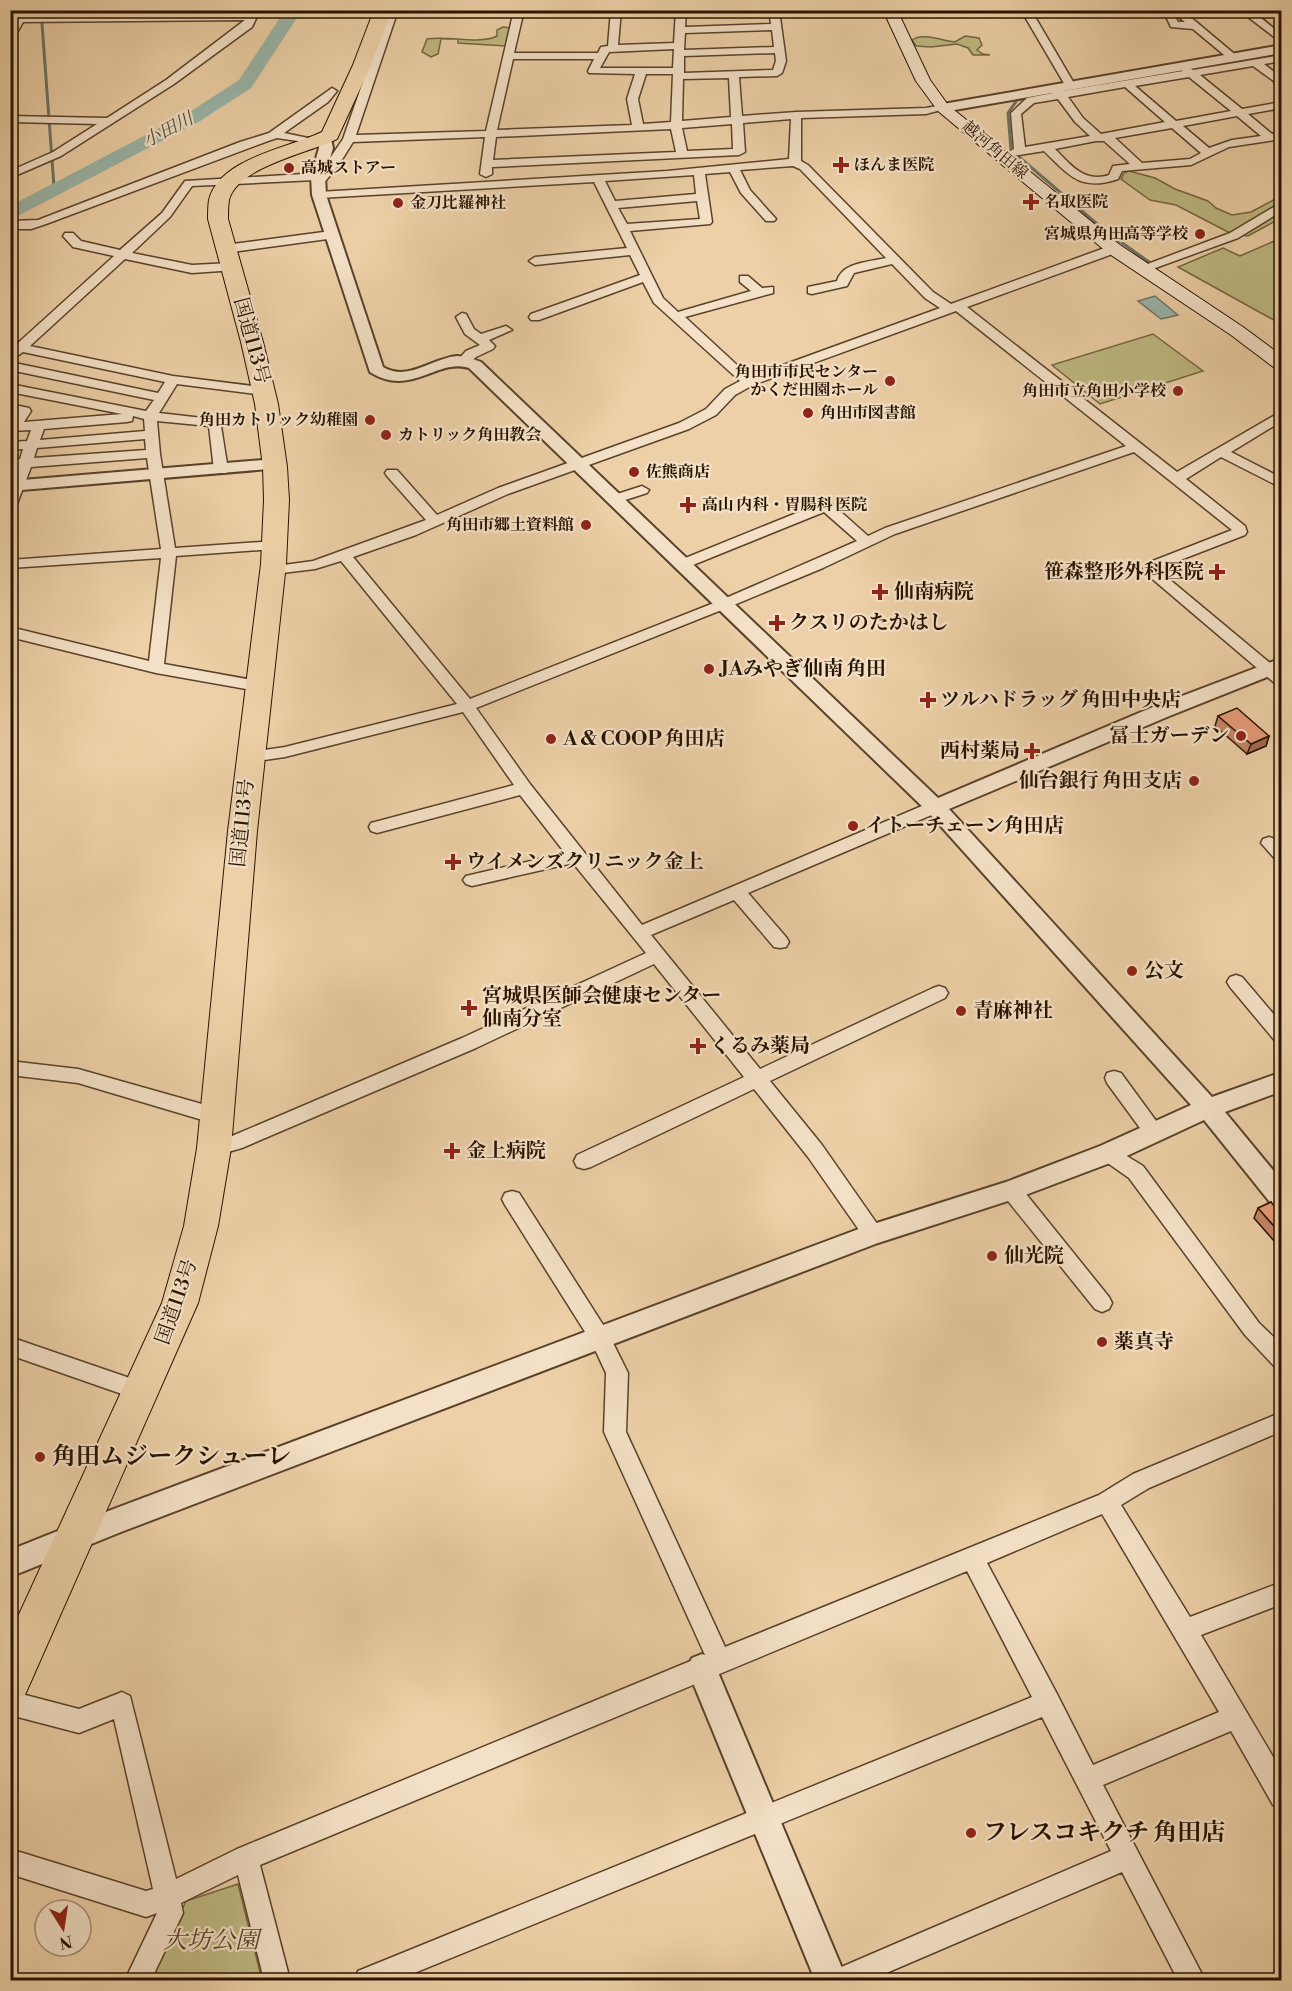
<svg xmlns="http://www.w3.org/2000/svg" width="1292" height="1991" viewBox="0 0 1292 1991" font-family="'Libre Bodoni','Noto Serif JP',serif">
<rect width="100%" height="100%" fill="#edd0a7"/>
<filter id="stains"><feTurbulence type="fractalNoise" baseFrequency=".00333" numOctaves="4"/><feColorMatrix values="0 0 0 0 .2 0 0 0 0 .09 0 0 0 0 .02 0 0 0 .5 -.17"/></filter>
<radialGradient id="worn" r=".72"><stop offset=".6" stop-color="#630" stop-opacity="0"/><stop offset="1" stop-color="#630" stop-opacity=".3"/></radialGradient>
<path fill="#bfb982" stroke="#746642" stroke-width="1.5" d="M503,27L513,28L506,46L458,43V39H441L438,54L431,57L422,52L427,39C447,35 481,45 497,36V30Z
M965,36L979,38L982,45L977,50L983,54L990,55H973L968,48L957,44L931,47L916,46L912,40C923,32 943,41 955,42Z
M1129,171L1155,178L1175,189L1208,201L1216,208L1232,215L1251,212L1281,196V218L1248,236L1230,233L1176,205L1150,200L1121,179L1124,173Z
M1281,238V324L1178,267L1223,248L1240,256Z
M1153,334L1203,371L1100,404L1052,365Z
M238,1884L262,1980H149L186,1901Z"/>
<path fill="#99b6a9" stroke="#6c7566" stroke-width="1.5" d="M1155,296L1178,315L1161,319L1138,301Z"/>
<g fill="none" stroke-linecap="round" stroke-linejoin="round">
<path stroke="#6c7566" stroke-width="3" d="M41,10L54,187L56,189
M1252,10L1282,35
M1082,88L1282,53
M1058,92L1017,100L1008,113L1011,150L1104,230L1149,262"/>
<path fill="#99b6a9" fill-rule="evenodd" d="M285,10H302L251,88L200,121L10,220V206L188,113L239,80Z"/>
<g stroke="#59422a" stroke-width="3">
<path id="minor" d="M250,10H260L252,27L174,84L61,156L10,178V171L53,152L97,124L10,122V116L107,118L166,80L245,20L23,22L14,38L10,39V27L13,22H10V16L248,14Z
M388,10H398L356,135L486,131L514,10H524L514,53H598L601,47L608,46L611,10H621L618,45L674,43L676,10H686L685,27L771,24L769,10H779L786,61L782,73L777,76L739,77L742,116L796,112L926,108L943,105L948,108L926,114L801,118V161L808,165L933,292L951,304L1110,246H1118V252L967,307L1177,472L1282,411V421L1231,452L1282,478V488L1221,457L1186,479L1245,526L1247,532L1245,535L1157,569L1282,673V686L1277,685L1143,571L1145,564L1232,530L1134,452L895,534L823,568L729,607L476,708L530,784L642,925L929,803H941L943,807L941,811L748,893L786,937L789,942L786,947L780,948L774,947L734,900L651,935L760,1069L933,988L939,986L945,988L948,993L945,998L770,1081L822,1145L880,1228L883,1234L880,1240L873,1242L866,1240L808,1157L754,1089L591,1167L584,1169L577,1167L574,1161L577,1155L744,1077L654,964L476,1048L242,1148L214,1156L207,1153L204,1148L207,1143L232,1136L462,1038L646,953L573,863L472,886L466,884L463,880L466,876L565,853L520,795L377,833L371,831L369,827L371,823L514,785L463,712L285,757L250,762L244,761L242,757L244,753L250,752L285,747L457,704L341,561L315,569L274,574L269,573L267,570L269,567L313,561L426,520L387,476L385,473L387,470H397L437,515L498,488L679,423L706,409L725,389L740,381L654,303L643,282L539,320H531L529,317L531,314L640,275L630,255L535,265L529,261L535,257L627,248L594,182L319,198L313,195L319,192L667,171L789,159L791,119L743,123L745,152L739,155L492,167V174L486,177L480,174L485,137L353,142L338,166L322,185H314L312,183L315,180L192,186L170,217L132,253L192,265L231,263L237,267L235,270L192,273L125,259L30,346L173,376L269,388L271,391L264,395L177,384L159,413L220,420L228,470L226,473H216L214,470L209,426L157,421L160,454L175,548L275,541L282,545L275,549L176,556L164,664L258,681L266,686L258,691L156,673L10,637V627L149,661L161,558L10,568V560L161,549L147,458L31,467L17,504L10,508V484L17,468H10V460L20,459L23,449L10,450V442L27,441L31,430L10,431V422L16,413L10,412V404L29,408L31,411L24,422L122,414L10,392V384L146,411L154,400L10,370V362L158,393L165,382L23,352L10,361V343H18L114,256L73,247L63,236L65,233H73L81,241L120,250L162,213L185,181L320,173L343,139ZM772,30L774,47L684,50L685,33ZM674,49L673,68H600L609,52ZM775,53L776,61L773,70L684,73V56ZM513,59H594L588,71L589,73L635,74L627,99L632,125L497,130ZM646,74H673L671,122L643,124L638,99ZM729,78L731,117L682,121L683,79ZM732,124L733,149L687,151L682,128ZM671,129L676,152L493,160L496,137ZM793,166L800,169L886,258C870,262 842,262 837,281L808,287V293L812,294L847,286L854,273L892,264L925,298L940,308L750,377L685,317L773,293V287L762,288L748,276H740V282L751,291L678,312L663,298L630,231L710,224L712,222L705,174L730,172L741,193L766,221H774L776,219L750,190L740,170ZM694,175L696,194L615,201L605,181ZM697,201L700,219L627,224L618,208ZM956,311L1126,446L885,528L868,536L831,503H821L678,561L676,564L678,567H688L824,512L857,541L719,601L470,699L353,557L416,535L508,494L689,429L716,415L735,395L753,385ZM133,416L144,419L145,431L40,440L44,429L127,422L132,421ZM145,439L146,450L34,458L37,448Z
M1021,10H1031L1075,85L1074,87L1070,88L1065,85Z
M1163,10H1182L1238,57L1229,59L1193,29L1171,27ZM1174,15H1176L1185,22H1178Z
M1239,10H1251L1282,35V43Z
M1282,55V61L1264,64L1282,78V87L1253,66L1200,75L1242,109L1282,102V108L1248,114L1272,134L1282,131V138L1275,140L1229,147L1191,165L1122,171L1118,179C1080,192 1069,175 1044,151L1012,156L1006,153L1014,149L1011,113L1027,98L1053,93L1049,89L1050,87H1058L1063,91L1183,71L1181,69L1186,66L1193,70ZM1189,77L1231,111L1176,121L1135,86ZM1125,87L1165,122L1101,134L1083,118L1068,97ZM1058,99L1075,122L1090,136L1025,147L1021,114L1034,103ZM1237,116L1261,136L1232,140L1209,148L1183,126ZM1172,128L1201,153L1190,159L1142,163L1115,138ZM1096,141H1104L1130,164L1113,166L1109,175C1084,183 1071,165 1055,149Z
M332,88L337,91L328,102L284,133L318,140V144L277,138L268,141L46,224L31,229H10V221L38,220L240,142L269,133Z
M1282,202V211L1238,238L1147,271H1139L1137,268L1230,233Z
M331,231L335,232V238L225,253L219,249L225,245Z
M462,313L466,314L474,329L481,334L506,326L512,330L489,340L495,346L493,349L476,357L468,364H458L457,361L466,351L480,345L465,334L456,317Z
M642,486L649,490L647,493L616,503L609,499L611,496Z
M1269,837L1275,839L1282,845V862L1276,860L1261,843L1263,839Z
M1236,975L1242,977L1282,1024V1044L1276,1042L1230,987L1227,982L1230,977Z
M10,1061L78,1069L216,1108L223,1111L225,1116L223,1121L216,1124L78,1083L10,1075Z
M1114,1071L1121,1073L1162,1129L1165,1134L1162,1139L1155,1142L1148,1139L1107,1083L1105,1078L1107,1073Z
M1109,1145L1143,1166L1259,1323L1282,1345V1369L1275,1367L1245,1335L1129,1178L1102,1159L1099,1153L1102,1147Z
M1011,1182L1018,1184L1109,1297L1112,1303L1109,1309L1102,1312L1095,1309L1004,1196L1001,1190L1004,1184Z
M512,1191L519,1193L607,1331L628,1373L626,1432L725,1647L1099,1495L1133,1474L1282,1412V1431L1149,1488L1121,1505L1190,1617L1282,1582V1604L1201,1635L1282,1772V1808L1273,1805L1231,1731L1103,1785L1205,1980H1178L1122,1872L870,1980H828L832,1971L1111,1851L1042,1717L397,1980H354L358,1971L1032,1697L967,1571L260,1865L290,1980H264L238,1875L181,1903L183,1913L151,1980H125L157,1913L146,1917L10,1874V1849L146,1891L153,1889L114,1719L79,1733L10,1715V1691L79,1709L122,1692L130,1696L176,1879L237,1849L705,1655L604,1432L606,1373L592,1343L505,1205L502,1199L505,1193ZM1102,1514L1219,1712L1093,1765L1057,1694L987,1563Z
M10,1337L150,1385L153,1392L150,1399L142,1401L10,1355Z"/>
</g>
<g stroke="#59422a" stroke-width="4">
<path id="tertiary" d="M1282,45V53L943,112L936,108L943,104Z
M324,135L331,139L333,148L325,176L326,195L383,367C408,382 432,358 457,356C465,356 473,359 481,362L938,798L1153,707L1282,658V671L1167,717L949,809L1212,1097L1282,1072V1091L1225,1112L1282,1181V1209L1273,1206L1204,1120L1118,1160L1020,1197L878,1243L121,1532L10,1577V1550L103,1513L864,1227L1006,1182L1100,1146L1191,1105L928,812L469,368C437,358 411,398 370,372L312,195L311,176L319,148L317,139Z
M275,459L281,460L284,464L281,468L10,491V481Z
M702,1654L712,1658L847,1980H815L687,1668L692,1658Z"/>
</g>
<g stroke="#281301" stroke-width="2">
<path id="secondary" d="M883,10H897L930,80L948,105L1120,245L1243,327L1282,356V370L1276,369L1231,335L1108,253L938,111L916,81Z"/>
</g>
<g stroke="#281301" stroke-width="2">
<path id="trunk" d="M374,10H392L371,65L337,139C309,153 237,167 229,200C228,206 228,213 228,219L263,342L278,404L287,467L289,500L286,564L257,831L231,1148L218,1226L198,1303L25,1695L10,1701V1634L162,1303L184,1226L197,1148L228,831L261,564L264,500L263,467L255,404L241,342L208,219C208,213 208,206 209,200C219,158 289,148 322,132L353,65Z"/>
</g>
<use href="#minor" fill="#f3e0c6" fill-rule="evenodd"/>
<use href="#tertiary" fill="#f3e0c6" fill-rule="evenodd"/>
<use href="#secondary" fill="#f3e0c6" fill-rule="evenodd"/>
<use href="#trunk" fill="#edd0a7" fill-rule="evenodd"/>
</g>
<path fill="#c68567" stroke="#281301" stroke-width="1.5" d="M1218,716L1269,736L1266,746L1247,754L1215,726Z
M1271,1202L1281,1239L1275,1242L1254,1218L1258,1208Z"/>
<path fill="#a16c54" stroke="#281301" stroke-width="1.5" d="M1269,736L1266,746L1247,754L1251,744Z
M1281,1231V1239L1275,1242L1279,1232Z"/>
<path fill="#e69b78" stroke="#281301" stroke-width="1.5" d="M1237,708L1269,736L1251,744L1218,716Z
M1271,1202L1281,1214V1231L1279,1232L1258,1208Z"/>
<g fill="#8f2418" stroke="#f3e0c6" stroke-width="2">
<path d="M838 156h6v6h6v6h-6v6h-6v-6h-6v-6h6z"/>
<circle cx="289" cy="168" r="6"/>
<path d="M1028 193h6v6h6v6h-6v6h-6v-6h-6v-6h6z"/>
<circle cx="398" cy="203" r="6"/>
<circle cx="1200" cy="234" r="6"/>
<circle cx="890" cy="381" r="6"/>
<circle cx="1178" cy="391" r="6"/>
<circle cx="808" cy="413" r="6"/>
<circle cx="370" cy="420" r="6"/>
<circle cx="386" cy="435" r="6"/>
<circle cx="634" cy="472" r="6"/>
<path d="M685 496h6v6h6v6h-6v6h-6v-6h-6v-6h6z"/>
<circle cx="586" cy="525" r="6"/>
<path d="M1214 563h6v6h6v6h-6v6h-6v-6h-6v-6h6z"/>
<path d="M877 583h6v6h6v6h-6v6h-6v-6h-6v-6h6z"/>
<path d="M774 614h6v6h6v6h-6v6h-6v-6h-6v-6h6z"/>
<circle cx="709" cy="669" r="6"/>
<path d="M925 691h6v6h6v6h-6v6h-6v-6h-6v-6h6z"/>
<circle cx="1241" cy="736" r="6"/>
<circle cx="551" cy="739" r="6"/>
<path d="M1029 742h6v6h6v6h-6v6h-6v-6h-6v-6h6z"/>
<circle cx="1194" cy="781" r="6"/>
<circle cx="853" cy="826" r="6"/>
<path d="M450 853h6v6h6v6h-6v6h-6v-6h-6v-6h6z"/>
<circle cx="1132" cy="971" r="6"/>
<path d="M466 999h6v6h6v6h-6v6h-6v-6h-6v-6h6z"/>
<circle cx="961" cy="1011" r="6"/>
<path d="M695 1037h6v6h6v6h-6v6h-6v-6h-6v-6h6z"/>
<path d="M449 1142h6v6h6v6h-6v6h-6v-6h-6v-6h6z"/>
<circle cx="992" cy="1256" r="6"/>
<circle cx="1102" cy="1342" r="6"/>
<circle cx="40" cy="1457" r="6"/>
<circle cx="971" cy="1833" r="6"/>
</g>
<g text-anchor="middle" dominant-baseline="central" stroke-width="4.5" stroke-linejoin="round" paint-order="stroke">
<g font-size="16" fill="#281301" stroke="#f3e0c6">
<text transform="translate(995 150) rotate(40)">越河角田線</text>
</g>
<g font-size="16" font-weight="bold" fill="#281301" stroke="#f3e0c6" text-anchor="start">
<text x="854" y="165">ほんま医院</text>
<text x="301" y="168">高城ストアー</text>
<text x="1044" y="202">名取医院</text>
<text x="410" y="203">金刀比羅神社</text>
<text x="1188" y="234" text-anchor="end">宮城県角田高等学校</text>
<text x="878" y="372" text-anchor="end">角田市市民センター<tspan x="878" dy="18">かくだ田園ホール</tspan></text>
<text x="1166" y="391" text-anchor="end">角田市立角田小学校</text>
<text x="820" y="413">角田市図書館</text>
<text x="358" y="420" text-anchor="end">角田カトリック幼稚園</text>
<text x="398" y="435">カトリック角田教会</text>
<text x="646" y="472">佐熊商店</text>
<text x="702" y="505">高山 内科・胃腸科 医院</text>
<text x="574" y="525" text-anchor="end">角田市郷土資料館</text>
</g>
<g font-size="18" font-style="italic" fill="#504c3c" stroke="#f3e0c6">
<text transform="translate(168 130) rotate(-28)">小田川</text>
</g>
<g font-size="20" fill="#281301" stroke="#f3e0c6">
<text transform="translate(251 341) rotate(75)">国道113号</text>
<text transform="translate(243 823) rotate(-84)">国道113号</text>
<text transform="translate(177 1302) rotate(-71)">国道113号</text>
</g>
<g font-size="20" font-weight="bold" fill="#281301" stroke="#f3e0c6" text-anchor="start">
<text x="1204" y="572" text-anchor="end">笹森整形外科医院</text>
<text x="894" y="592">仙南病院</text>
<text x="789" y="623">クスリのたかはし</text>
<text x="721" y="669">JAみやぎ仙南 角田</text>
<text x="940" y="700">ツルハドラッグ 角田中央店</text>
<text x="1229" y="736" text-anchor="end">冨士ガーデン</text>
<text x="563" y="739">A &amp; COOP 角田店</text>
<text x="1020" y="751" text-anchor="end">西村薬局</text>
<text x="1182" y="781" text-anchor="end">仙台銀行 角田支店</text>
<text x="865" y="826">イトーチェーン角田店</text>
<text x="466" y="862">ウイメンズクリニック金上</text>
<text x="1144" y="971">公文</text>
<text x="482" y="996">宮城県医師会健康センター<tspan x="482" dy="23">仙南分室</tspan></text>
<text x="973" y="1011">青麻神社</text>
<text x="710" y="1046">くるみ薬局</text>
<text x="466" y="1151">金上病院</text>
<text x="1004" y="1256">仙光院</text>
<text x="1114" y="1342">薬真寺</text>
</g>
<g font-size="24" font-weight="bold" fill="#281301" stroke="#f3e0c6" text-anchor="start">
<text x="52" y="1457">角田ムジークシューレ</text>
<text x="983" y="1833">フレスコキクチ 角田店</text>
</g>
<g font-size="24" font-style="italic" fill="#554528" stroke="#f3e0c6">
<text x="211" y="1941">大坊公園</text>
</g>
</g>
<rect width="1292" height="1991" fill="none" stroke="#edd0a7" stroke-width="36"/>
<rect x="12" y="12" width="1268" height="1967" fill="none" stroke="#281301" stroke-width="3"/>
<rect x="18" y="18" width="1256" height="1955" fill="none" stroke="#281301" stroke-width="1.5"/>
<g transform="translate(63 1928) rotate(168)"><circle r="28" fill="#f3e0c6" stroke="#a28e77" stroke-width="1.5"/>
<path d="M0-4.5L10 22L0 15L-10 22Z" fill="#8f2418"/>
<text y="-9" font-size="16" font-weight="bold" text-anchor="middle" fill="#281301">N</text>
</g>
<rect width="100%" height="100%" filter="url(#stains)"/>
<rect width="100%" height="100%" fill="url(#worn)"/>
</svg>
